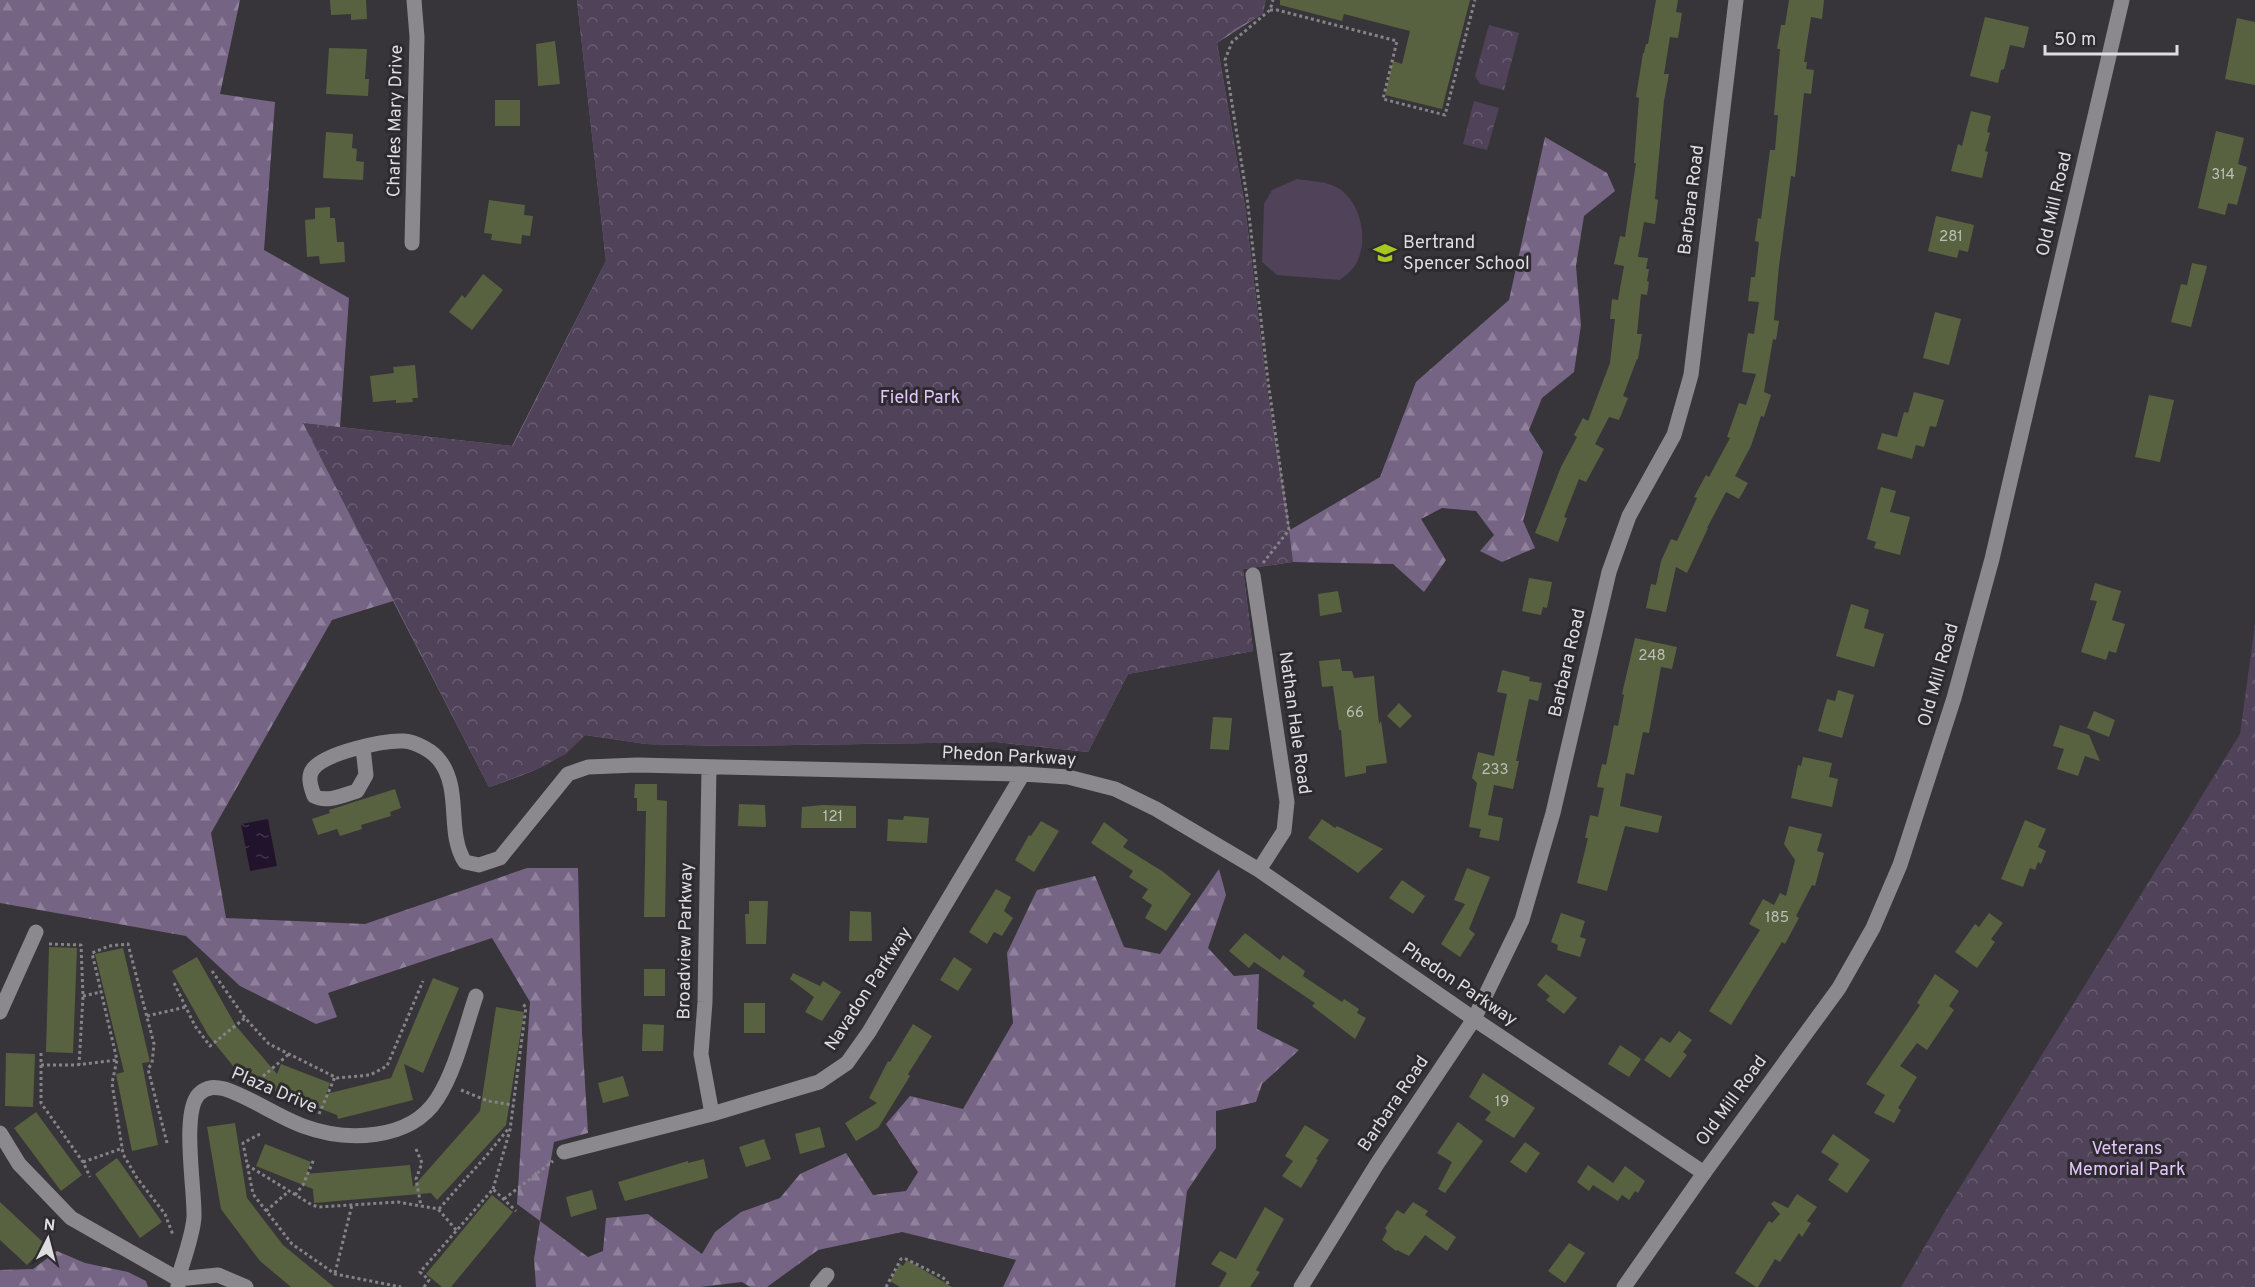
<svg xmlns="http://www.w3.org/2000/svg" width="2255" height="1287" viewBox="0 0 2255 1287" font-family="Overpass,sans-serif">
<defs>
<pattern id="forest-firs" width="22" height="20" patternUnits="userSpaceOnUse" patternTransform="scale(1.5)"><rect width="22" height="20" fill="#766484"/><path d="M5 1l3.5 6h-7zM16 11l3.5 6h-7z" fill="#8f819b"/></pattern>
<pattern id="park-crowns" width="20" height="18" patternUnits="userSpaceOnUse" patternTransform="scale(1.5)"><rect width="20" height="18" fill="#4f4259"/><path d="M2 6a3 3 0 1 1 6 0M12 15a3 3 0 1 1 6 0" fill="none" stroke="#685d70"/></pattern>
<pattern id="water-ripples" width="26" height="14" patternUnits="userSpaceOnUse" patternTransform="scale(1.5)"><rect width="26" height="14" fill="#22132d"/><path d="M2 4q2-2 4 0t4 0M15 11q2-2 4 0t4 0" fill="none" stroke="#42354b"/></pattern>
</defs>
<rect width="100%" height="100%" fill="#373539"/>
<path fill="url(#forest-firs)" d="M0,0H240L220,94L275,102L264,250L349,298L340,427L512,446L606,261L577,0H1221L1262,14L1217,43L1245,207L1267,390L1290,530L1380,477L1416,382L1509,300L1545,137L1607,173L1615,191L1584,216L1576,266L1581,325L1574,372L1542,398L1529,430L1543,452L1523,521L1535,548L1502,562L1480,551L1494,535L1476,511L1442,508L1421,519L1446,560L1424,592L1393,564L1293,562L1243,569L1253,651L1128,674L1088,752L996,742L724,746L646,744L585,735C554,766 529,773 489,787L393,601L332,620L211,833L226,918L365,924L527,868H578L582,1033L588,1133L554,1142L540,1221L588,1257L603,1251L606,1218L648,1214L702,1254L715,1232L741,1212L780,1198L800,1174L846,1153L873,1195L906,1191L918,1172L886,1124L910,1096L963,1109L1013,1023L1007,953L1037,890L1095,876L1124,947L1160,954L1219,869L1226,895L1208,948L1234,976L1259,974L1257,1029L1299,1050L1262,1084L1256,1102L1216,1111V1148L1187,1191L1175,1287H1003L1016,1260L902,1232L818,1250L767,1287H750L742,1282L700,1287H536L534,1259L540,1221L517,1204L530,1002L492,938L328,993L337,1017L316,1024L240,986L186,936L0,903Z
M57,1251L85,1263L128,1272L146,1281L148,1287H0V1270L33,1269Z"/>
<path fill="url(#park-crowns)" d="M577,0H1266L1263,14L1235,29L1217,43L1245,207L1267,390L1289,530L1293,562L1243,569L1253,651L1128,674L1088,752L996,742L724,746L646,744L585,735L566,754L535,770L489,787L303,423L513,446L606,261Z
M1489,25L1519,33L1504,90L1480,84L1475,76Z
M1474,101L1499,108L1487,150L1463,144Z
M2255,624V1287H1901L1946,1210L2240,734Z"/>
<path fill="#4f4259" d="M1297,179C1310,181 1326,181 1338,188C1362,202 1370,244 1354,267C1350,272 1345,276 1340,280L1277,275L1262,262L1264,204L1272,190Z"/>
<path fill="url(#water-ripples)" d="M268,819L277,866L250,871L241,824Z"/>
<path fill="#596240" d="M330,0H366L367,19L351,20V14L331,15Z
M1280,0H1470L1442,109L1385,95L1393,61L1402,64L1410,31L1344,14L1342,21L1280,5Z
M1656,0H1678L1676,12L1682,13L1678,38L1670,37L1664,74H1669L1664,101L1655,199L1658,200L1655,224L1644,222L1638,257L1648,258L1646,269H1649L1647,281L1649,282L1647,295L1641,294L1637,334H1642L1638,359H1637L1623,396L1628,398L1619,420L1609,417L1595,444L1604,449L1586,482L1579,479L1564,517L1567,518L1558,542L1535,533L1561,467L1577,437L1574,435L1583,418L1588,421L1610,363L1615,319H1610L1612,299L1618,300L1624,266L1614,264L1620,236L1625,237L1636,163H1634L1639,98L1636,97L1643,53H1644L1646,44H1648Z
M1789,0H1824L1822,19L1811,17L1804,62H1807L1806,69L1814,70L1811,94L1804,93L1795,177L1791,176L1779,266L1774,320L1779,321L1776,340L1773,339L1764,392L1771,395L1764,417L1761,416L1751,446L1735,476L1748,483L1739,499L1726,492L1707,528H1708L1687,573L1676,567L1666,612L1646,608L1651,584L1656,585L1661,561L1671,539L1677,541L1697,498L1694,497L1706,475L1709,477L1730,438L1727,437L1739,403L1746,405L1756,374L1742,372L1748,333L1754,334L1759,302L1748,301L1751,277H1755L1759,242L1755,241L1758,218L1761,219L1770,150H1775L1778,115H1774L1780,49H1777L1781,25H1785Z
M1985,17L2029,27L2024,48L2010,45L2004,69L2001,70L1998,83L1970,76Z
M2237,18L2255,22V85L2225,79Z
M555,41L560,84L538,86L536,44Z
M329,48L367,49L365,79H369L368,96L326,94Z
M495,100H520V126H495Z
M1971,111L1991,116L1987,132L1990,133L1985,151L1988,152L1982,178L1951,171L1958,144L1962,146Z
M2216,131L2244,138L2238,164L2247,167L2237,205L2228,203L2225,215L2198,208Z
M326,132L353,134L352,148L357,149L356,161L364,162L363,180L323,178Z
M489,200L525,205L524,215L533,216L530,236L522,235L521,244L491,240L492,234L484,233Z
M330,207V218H335L337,242H344L345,262L320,264L319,256L307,257L305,220L315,219V208Z
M1936,216L1974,225L1968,252L1959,250L1957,258L1928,251Z
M2192,263L2207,266L2191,327L2171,322L2181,284L2187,285Z
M483,274L503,290L472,330L449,312L462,295L465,298Z
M1935,312L1961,319L1949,365L1923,358Z
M415,365L418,398H412L413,402L396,403V400L373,402L370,376L394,373L393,367Z
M1914,392L1944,400L1936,427L1930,426L1924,447L1916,445L1912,459L1877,449L1882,433L1897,437L1904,412L1908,413Z
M2149,395L2174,400L2160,462L2135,457Z
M1881,487L1896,491L1890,512L1910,517L1900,555L1874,548L1876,542L1867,539Z
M1529,578L1552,582L1547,608L1543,607L1541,615L1522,611Z
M2095,583L2121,591L2112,620L2125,624L2116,653L2109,651L2106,660L2081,652L2097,601L2090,600Z
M1338,591L1342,612L1320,616L1318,594Z
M1851,604L1869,610L1864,628L1884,634L1874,667L1836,656Z
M1635,638L1677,647L1672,669L1661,667L1649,733L1643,732L1634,775L1626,773L1620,806L1662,816L1658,833L1625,826L1607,891L1577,883L1588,838H1585L1590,815L1598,817L1604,788L1597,787L1602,764L1606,765L1614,725L1618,726L1624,695L1622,694Z
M1340,659L1342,671H1352L1354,678L1374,676L1379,724L1381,721L1387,763L1366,766V773L1345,777L1341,730H1339L1333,686L1322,687L1319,661Z
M1502,670L1530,677L1529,681L1542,683L1538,701L1529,699L1516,761H1519L1513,789L1494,785L1488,815L1503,818L1499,841L1479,837L1481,829L1469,827L1477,783L1472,778L1478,752L1494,756L1507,694L1497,692Z
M1838,690L1854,695L1842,738L1818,731L1827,699L1835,701Z
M1399,703L1412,716L1400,728L1387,716Z
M2094,711L2115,720L2109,737L2087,728Z
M1213,717L1232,718L1229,750L1210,749Z
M2060,725L2089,735L2100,761L2085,756L2078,776L2057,769L2064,749L2053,746Z
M1803,757L1832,763L1829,777L1838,779L1832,807L1791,798L1798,765L1801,766Z
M635,784H657V800L667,801L665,917H644L646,811H637V798H634Z
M395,789L401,808L390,812L391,816L361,825L362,829L340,836L337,829L318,835L312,819L330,813L329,810Z
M739,804L765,805L766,827L738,826Z
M823,805L856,806V828H801L802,807Z
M904,816L929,818L927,843L887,841L888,819L903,820Z
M1322,819L1335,828L1337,826L1383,849L1358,873L1308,838Z
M2025,820L2046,829L2038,847L2046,851L2041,864L2038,862L2035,870L2030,868L2023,887L2001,879Z
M1041,821L1059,831L1034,872L1015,860L1029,835L1031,836Z
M1104,822L1128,840L1123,847L1162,871L1191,894L1166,931L1145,918L1152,905L1142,898L1148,889L1129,877L1133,871L1091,843Z
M1789,826L1822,834L1817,851L1824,853L1815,886L1812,885L1796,916L1799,918L1785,944L1782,942L1731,1025L1709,1011L1760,930L1749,924L1763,899L1774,905L1780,893L1786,896L1795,860L1784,844Z
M1467,868L1490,877L1469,929L1475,934L1460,957L1441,944L1465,904L1454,900Z
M1402,880L1425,896L1413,914L1389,898Z
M996,889L1011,897L1004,911L1013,918L1002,936L994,932L987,944L969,932Z
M749,901H768L766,944H746L745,914H749Z
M850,911L871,912L872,941H849Z
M1561,913L1585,921L1580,937L1586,939L1580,957L1557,950L1558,945L1551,942Z
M1989,913L2003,923L1991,939L1995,942L1977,968L1955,952L1975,924L1979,927Z
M1245,933L1280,960L1283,955L1305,971L1303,976L1342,1002L1344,999L1359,1009L1357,1013L1366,1018L1355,1039L1312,1006L1315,1003L1254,962L1249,968L1229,951Z
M49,947L77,948L73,1053L46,1052Z
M123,948L150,1062L142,1063L158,1145L132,1151L116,1074L124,1072L95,954Z
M197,957L236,1026L277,1074L281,1064L330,1083L326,1094L391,1078L433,978L459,988L423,1073L404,1064L413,1100L338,1119L337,1115L254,1083L250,1087L208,1035L172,971Z
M954,957L972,969L958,991L940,980Z
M644,969H665V996H644Z
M793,973L820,986L823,981L841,992L822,1021L805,1012L814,997L790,979Z
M1546,974L1577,998L1564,1014L1546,1000L1550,996L1537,985Z
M1935,974L1959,991L1949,1006L1954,1010L1927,1050L1917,1043L1900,1066L1917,1077L1898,1108L1901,1110L1894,1123L1874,1113L1885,1095L1866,1084L1920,1005L1917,1003Z
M744,1003H765V1033H744Z
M496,1007L524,1012L506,1125L437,1200L431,1193L314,1203L313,1189L256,1166L265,1144L311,1162L306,1174L410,1165L413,1187L480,1111Z
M643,1024L664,1025L663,1051H642Z
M913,1024L932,1036L908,1074L910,1076L878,1128L856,1141L845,1123L877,1103L869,1098L888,1061L890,1062Z
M1679,1031L1692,1040L1683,1052L1687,1055L1670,1078L1644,1060L1661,1037L1670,1043Z
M1620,1045L1641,1059L1629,1077L1608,1064Z
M6,1053L35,1054L33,1107L5,1106Z
M1483,1073L1535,1108L1514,1138L1485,1120L1491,1112L1469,1097Z
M623,1076L629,1096L603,1103L598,1083Z
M36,1112L82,1175L61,1191L14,1128Z
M1458,1122L1483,1141L1445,1193L1438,1189L1452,1162L1437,1153Z
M235,1123L247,1198L283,1245L334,1287H291L260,1261L221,1209L207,1127Z
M1305,1125L1329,1140L1316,1159L1318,1160L1301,1188L1282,1176L1293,1161L1285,1156Z
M820,1127L825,1147L800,1154L795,1134Z
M1833,1134L1870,1160L1847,1193L1828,1180L1839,1164L1821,1152Z
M764,1139L771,1159L746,1167L739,1147Z
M1525,1142L1540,1153L1526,1173L1510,1162Z
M117,1158L162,1222L140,1238L95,1174Z
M704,1159L708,1178L625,1201L618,1182L688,1161V1163Z
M1588,1165L1613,1183L1625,1166L1645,1181L1638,1193L1635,1191L1629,1200L1622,1195L1618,1201L1593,1185L1589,1191L1577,1182Z
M592,1190L597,1209L571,1217L566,1197Z
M1797,1194L1817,1207L1807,1221L1811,1223L1802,1237L1799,1233L1780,1262L1775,1259L1758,1287H1756L1735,1273L1769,1221L1772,1223L1780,1214L1771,1204L1774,1201L1788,1208Z
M492,1195L513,1212L451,1287H442L426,1274Z
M0,1202L46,1245L27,1265L0,1240Z
M1413,1202L1428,1211L1425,1215L1456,1237L1447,1251L1425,1235L1409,1256L1397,1250L1396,1251L1382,1240L1387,1231L1385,1228L1397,1210L1404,1214Z
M1265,1207L1284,1219L1256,1270L1260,1272L1250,1287H1219L1227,1273L1211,1264L1220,1251L1236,1259Z
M1569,1243L1585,1253L1565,1283L1548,1271Z
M907,1260L952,1287H900L890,1281L900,1264L903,1266Z"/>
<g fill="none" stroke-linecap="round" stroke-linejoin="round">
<path stroke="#848386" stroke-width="3" stroke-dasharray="3 3" stroke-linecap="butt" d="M1270,10H1277L1397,41L1383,99L1445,115L1475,0
M1263,563L1289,530L1268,381L1247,197L1225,60L1232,42L1270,10L1273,0
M49,944L81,945L83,996L79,1065
M212,971L245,1018L269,1044L337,1078L370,1075L387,1066L423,981
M174,983L195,1026L210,1046L245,1018
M83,996L101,992
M147,1016L186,1007
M41,1053V1103L83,1162L90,1177
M41,1065H76L117,1060
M254,1084L289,1054
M461,1090L488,1101L513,1105
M319,1114L335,1077
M260,1134L243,1143L253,1194L292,1244L335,1274L401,1287
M167,1143L148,1069L152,1063L154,1044L128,944L109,946L92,953L117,1060L112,1083L123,1154L137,1178L165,1214L173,1235
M416,1149L422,1163L416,1179L421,1206
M83,1162L123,1148
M247,1165L312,1205L319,1207L398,1202L438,1209L457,1231
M493,1189L510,1130L526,1007L521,1003
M295,1195L303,1185L314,1159
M504,1199L553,1161
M439,1209L487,1155L509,1128
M266,1211L289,1191
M335,1273L352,1205
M424,1287L429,1280L420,1272L493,1189L516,1211
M886,1287L901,1259L904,1258L942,1277L947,1281L949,1287"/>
<path stroke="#8b898d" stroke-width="15" d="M412,243L417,37L414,0
M1253,575L1287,802L1284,831L1259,870
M363,748L366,775L357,791C344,795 327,803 314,796C311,787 307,777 313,769C325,753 383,740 404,741C416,742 433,751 440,761C462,790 446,833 465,862L479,865L500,858L568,774L588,767L637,765L1023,774L1068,777L1115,789L1156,809L1259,870L1474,1019L1704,1173
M709,768L705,1002L701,1054L712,1114
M0,1012L36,932
M0,1133L19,1164L71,1218L178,1279L218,1275L246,1287
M564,1152L712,1114L819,1082L847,1063L869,1032L1023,774
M178,1287V1279C183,1261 193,1235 194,1217C195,1190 181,1112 199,1094C207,1086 215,1087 225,1089C252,1098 276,1116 303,1126C346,1142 410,1141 437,1099C456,1070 465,1028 476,996
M817,1287L827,1275
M1301,1287L1377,1164L1474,1019L1522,920L1553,813L1609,572L1629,516L1674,435L1691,375L1736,0"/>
<path stroke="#8b898d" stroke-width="15" d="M1624,1287L1704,1173L1839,988L1873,928L1900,865L1954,698L1992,559L2122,0"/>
</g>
<defs>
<g id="school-bare" transform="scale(1.8)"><path d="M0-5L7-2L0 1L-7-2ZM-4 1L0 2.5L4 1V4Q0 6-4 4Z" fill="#a7c820" stroke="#2d2b2f" stroke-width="2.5" paint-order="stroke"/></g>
</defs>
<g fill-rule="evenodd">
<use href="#school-bare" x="1385" y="253"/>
</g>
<g text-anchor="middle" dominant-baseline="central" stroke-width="6" stroke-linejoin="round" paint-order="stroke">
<g font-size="15" fill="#bdbeb7">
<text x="2223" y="175">314</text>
<text x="1951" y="237">281</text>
<text x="1652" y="656">248</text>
<text x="1355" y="713">66</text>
<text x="1495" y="770">233</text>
<text x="833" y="817">121</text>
<text x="1777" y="918">185</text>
<text x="1502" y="1102">19</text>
</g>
<g font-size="18" fill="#dedddf" stroke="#2d2b2f">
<text transform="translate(396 121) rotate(-89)">Charles Mary Drive</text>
<text transform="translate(1692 200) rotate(-83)">Barbara Road</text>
<text transform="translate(2055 204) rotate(-77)">Old Mill Road</text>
<text transform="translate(1568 663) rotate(-77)">Barbara Road</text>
<text transform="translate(1939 675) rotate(-74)">Old Mill Road</text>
<text transform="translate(1294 723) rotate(82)">Nathan Hale Road</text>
<text transform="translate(1009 757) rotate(3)">Phedon Parkway</text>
<text transform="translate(686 941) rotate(-89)">Broadview Parkway</text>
<text transform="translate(1459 985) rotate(34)">Phedon Parkway</text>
<text transform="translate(869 989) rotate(-57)">Navadon Parkway</text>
<text transform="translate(274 1091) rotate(23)">Plaza Drive</text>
<text transform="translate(1732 1101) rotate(-54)">Old Mill Road</text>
<text transform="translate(1394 1104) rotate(-56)">Barbara Road</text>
</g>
<g font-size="18" fill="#dedddf" stroke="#2d2b2f" text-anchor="start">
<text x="1403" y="243">Bertrand<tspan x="1403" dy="21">Spencer School</tspan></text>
</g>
<g font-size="18" fill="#e4c5fd" stroke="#2d2b2f">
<text x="920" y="398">Field Park</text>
<text x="2127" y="1149">Veterans<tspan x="2127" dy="21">Memorial Park</tspan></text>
</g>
</g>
<g transform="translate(48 1239) rotate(6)" stroke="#2d2b2f" stroke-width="4.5" paint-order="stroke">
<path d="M0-4.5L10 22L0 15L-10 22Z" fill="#dedddf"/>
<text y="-9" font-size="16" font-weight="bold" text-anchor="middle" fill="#dedddf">N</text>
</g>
<path d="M2045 45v9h132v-9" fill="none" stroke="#dedddf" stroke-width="3"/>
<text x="2054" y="45" font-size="18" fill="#dedddf" stroke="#2d2b2f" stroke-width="4.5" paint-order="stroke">50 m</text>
</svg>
